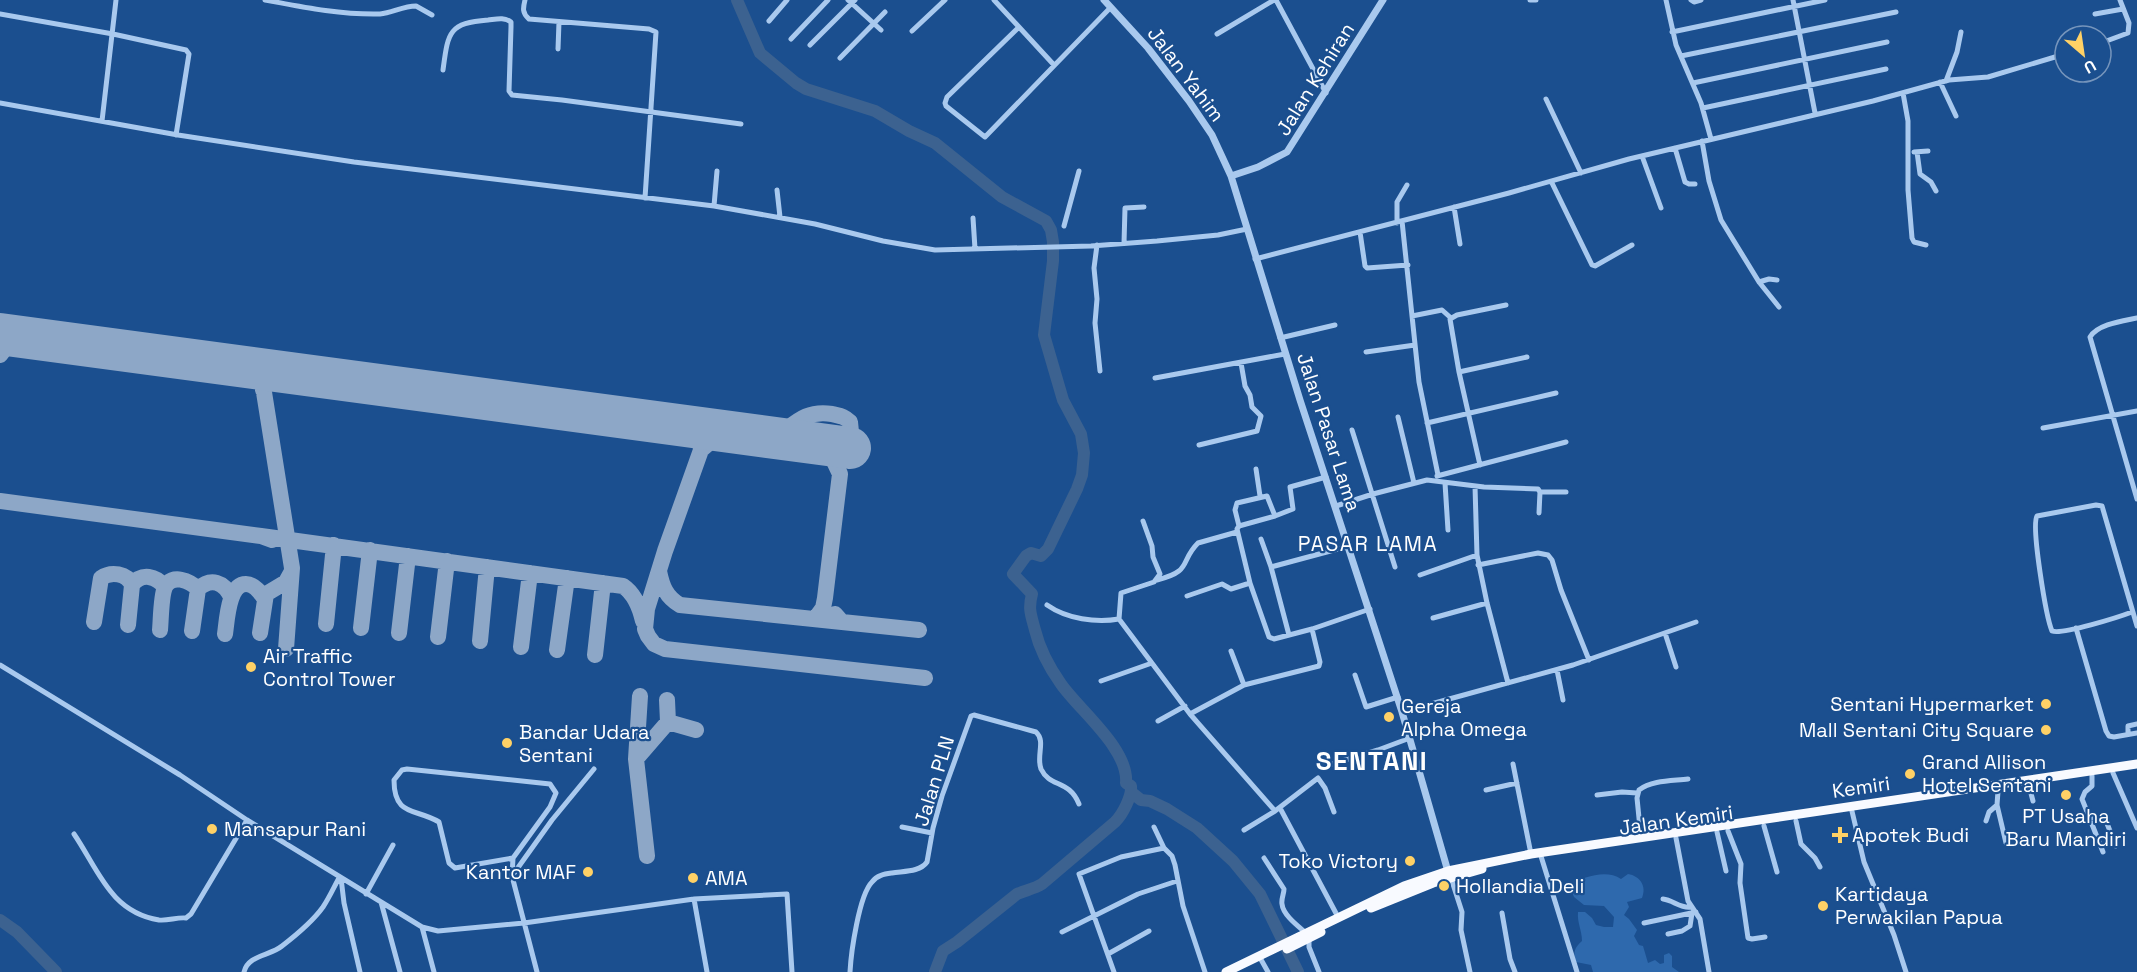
<svg xmlns="http://www.w3.org/2000/svg" width="2137" height="972" viewBox="0 0 2137 972" font-family="'Space Grotesk',sans-serif">
<rect width="100%" height="100%" fill="#1b4f8f"/>
<path fill="#2e69ad" d="M1628,874C1640,876 1647,886 1642,898L1627,902L1629,907L1624,915L1629,919L1637,930L1634,936L1639,945L1643,946L1648,963L1655,960L1660,964L1664,963V955L1669,953L1672,956V967L1679,972H1593L1591,965L1576,962C1573,953 1574,948 1582,941C1582,930 1577,923 1578,912H1585L1592,918L1596,925L1604,927H1613L1614,917L1604,906L1584,905L1574,897L1569,885C1584,877 1606,869 1621,879Z"/>
<g fill="none" stroke-linecap="round" stroke-linejoin="round">
<path stroke="#3c6290" stroke-width="12" d="M737,0L760,53L796,83L806,89L875,111L909,131L935,143L1002,197L1046,221L1051,230L1053,242V261L1044,335L1063,400L1081,434L1084,453L1082,475L1077,489L1048,549L1041,556L1031,553L1026,556L1013,574L1032,594C1028,609 1031,615 1035,630C1040,651 1049,667 1061,684C1080,711 1129,749 1126,783L1131,786C1132,796 1123,814 1115,822L1042,884C1034,889 1026,890 1017,894L957,942L943,951L935,972
M1131,792L1141,800L1150,801L1167,809L1197,828L1233,861L1260,894L1298,972
M0,920L17,932L56,972"/>
<path stroke="#8da7c7" stroke-width="16" d="M0,355L10,342L28,338
M236,366L256,373L263,386L292,568L286,649
M263,390L274,376L292,373
M688,426C698,432 700,438 701,450
M734,432L716,437L701,450L665,551L647,609L645,629L648,636L654,644L665,649L925,678
M775,438C796,423 805,410 832,414C840,416 844,416 850,422L851,432L848,447
M0,501L261,536L272,540
M261,536L623,586C635,594 640,608 643,621
M659,571C662,586 666,597 680,605L842,622
M835,614L842,622L919,630
M815,619L823,608L825,598L840,474L833,459L815,443
M94,622L101,578C111,571 127,573 132,585
M326,624L334,545
M128,625L132,585C142,572 156,576 165,587
M361,628L370,550
M160,630C161,619 161,596 165,587C172,573 190,581 198,589
M192,631L198,589C211,577 224,582 231,597
M260,633L266,594L286,582L291,573
M399,633L408,556
M225,634C227,621 228,584 246,584C254,584 260,592 264,598
M438,637L447,561
M480,641L487,567
M521,647L530,573
M557,650L567,578
M595,655L603,583
M640,696L636,759L647,856
M667,700L668,722L696,730
M636,759L668,722"/>
<path stroke="#8da7c7" stroke-width="42" d="M0,334L850,448"/>
<path stroke="#a9c9ee" stroke-width="5" d="M265,0C302,7 341,15 380,14C392,13 403,6 416,6L432,15
M525,0C523,8 522,13 529,19L649,29L656,32L645,198
M848,0L881,30
M994,0L1019,27
M1276,0L1326,93
M1530,0H1536
M1666,0L1676,45L1701,103L1711,139
M1691,0L1694,2L1701,0
M1793,0L1815,113
M0,14L113,34L186,50L189,54L176,135
M2095,14L2123,9
M769,21L787,0
M912,31L945,0
M1672,32L1825,0
M1217,34L1274,0
M791,39L828,0
M2101,43L2128,33L2129,23L2120,0
M810,45L855,0
M558,49L559,22
M1681,56L1896,12
M840,58L885,12
M1054,65L1019,27L947,97L945,103L946,106L985,137L1111,7
M443,70C448,33 448,23 488,20C497,19 504,17 511,22V27L509,91L512,95L562,100L741,124
M1946,81L1957,52L1961,32
M1940,82L1956,116
M1693,83L1887,42
M1903,93L1908,121V190L1912,238L1914,242L1926,245
M1546,99L1581,173
M0,103L178,135L354,162L714,206L815,224L883,241L935,250L1091,246L1157,241L1218,235L1247,229
M1703,108L1886,69
M102,121L116,0
M1702,141L1709,181L1721,220L1759,282L1779,307
M1675,148L1685,182L1689,184H1695
M1914,152L1928,151
M1917,152L1920,174L1931,182L1936,191
M1642,156L1661,208
M1551,181L1592,265L1595,266L1632,245
M777,190L780,217
M714,206L717,171
M1454,207L1460,244
M973,218L975,249
M1402,221L1419,382L1438,475
M1397,223V202L1407,185
M1064,226L1079,171
M1360,232L1365,266L1367,268L1408,265
M1124,243L1125,208L1144,207
M1097,245L1094,268L1097,299L1095,323L1100,371
M1255,259L1509,193L1629,159L1873,101L1949,80L1988,77L2065,54
M1759,282L1769,279L1777,280
M1412,316L1442,310L1451,318
M2137,318C2123,321 2098,324 2090,337L2137,499
M1280,338L1335,325
M1366,352L1415,345
M1459,372L1527,357
M1155,378L1285,354
M1398,417L1414,483
M1427,423L1556,393
M2043,428L2137,411
M1352,430L1395,567
M1199,445L1257,431L1261,416L1252,407L1250,395L1245,386L1241,363
M1480,465L1459,372L1450,319L1457,315L1506,305
M1256,469L1260,496
M1437,476L1566,442
M1445,483L1448,530
M1475,486L1477,555L1487,603L1508,683
M1540,492H1566
M1336,506L1373,494L1427,480L1484,487L1538,489L1540,492L1539,513
M1275,516L1239,526L1237,529L1250,583L1269,637L1274,639L1312,629L1370,609
M1239,526L1235,510L1237,503L1267,496L1275,516L1293,509L1290,487L1326,477
M1261,539L1271,567L1289,635
M1478,565L1538,553L1548,555L1552,560L1561,590L1589,660
M1271,567L1349,546
M1420,575L1477,555
M1157,580C1193,571 1179,562 1198,543L1237,532
M1187,596L1222,584L1231,589L1250,583
M1047,605C1067,619 1096,623 1119,619L1190,714L1275,811
M2132,612C2119,617 2062,635 2052,631C2046,617 2031,526 2037,516L2096,505L2102,506L2137,626
M1433,618L1487,603
M1119,619L1121,593L1154,582L1160,574L1153,557L1152,546L1143,521
M2076,628L2106,731L2109,736L2114,737L2137,733
M1665,633L1676,667
M1231,651L1244,685
M0,665L180,775L247,820L422,927L438,931L524,923L694,899L787,894L792,972
M1557,670L1563,700
M1355,675L1366,707L1398,697
M1101,681L1152,663
M1402,712L1573,665L1696,622
M1190,714L1244,685L1319,666L1320,662L1312,629
M1158,721L1185,706
M2128,734V726L2137,724
M1513,764L1531,854
M1326,766L1378,750L1410,738
M407,769L550,784L556,793L550,807L513,858L455,868L449,863L439,822C416,808 394,817 394,780L402,770Z
M2113,773L2137,828
M2092,776V786L2085,792L2082,799L2103,852
M2029,786L2033,801
M1486,790L1517,783
M1998,791L1997,805L2006,843
M1597,795L1622,792L1637,793
M1851,807L1864,862L1894,935L1906,972
M1280,808L1338,917
M2089,818L2104,816L2116,846
M1796,821L1801,844L1815,858L1820,867
M1986,821L1989,812L1997,805
M1764,826L1777,872
M902,827L932,833
M1154,827L1164,848
M1244,830L1275,811L1318,778L1325,788L1334,812
M1728,831L1741,864L1740,883L1748,938L1752,939L1765,937
M1717,832L1726,871
M74,834C98,869 110,912 159,920C168,921 177,917 186,918L191,914L247,820
M1641,838L1637,798L1639,790C1652,780 1673,781 1688,779
M1676,838L1688,901L1700,919L1709,972
M1540,853L1577,972
M513,858L512,876L537,972
M1264,858L1284,889C1284,894 1281,899 1282,904C1283,915 1298,926 1306,933
M512,876L552,820L594,769
M341,878L344,903L360,972
M1451,878L1462,912L1461,930L1470,972
M366,894L393,845
M694,899L707,972
M1663,899C1673,900 1681,909 1691,907
M381,902L400,972
M1502,913L1510,959L1515,972
M1644,923L1696,912
M422,927L434,972
M1062,932L1138,894L1177,881
M1668,934L1682,931L1690,926L1692,913
M1309,938V947L1319,972
M1108,954L1149,931
M1259,956L1268,972
M244,972C248,955 270,956 282,946C295,936 313,921 323,907C329,898 334,887 339,878
M850,972C851,953 859,895 872,882C877,875 885,874 892,873C904,871 920,872 927,862L933,828L942,796L971,716L974,715L1036,732C1046,741 1036,756 1041,769C1050,788 1069,779 1079,804
M1114,972L1079,874L1121,857L1164,848L1172,856L1175,865L1183,906L1205,972"/>
<path stroke="#a9c9ee" stroke-width="7" d="M1104,0L1148,48L1189,101L1212,135L1231,176L1300,400L1402,712L1449,875
M1231,176L1258,167L1287,152L1383,0"/>
<path stroke="#f8faff" stroke-width="9" d="M1371,908L1433,883L1482,869
M1287,949L1321,932
M1226,972L1404,886L1448,871L1531,854L2137,764"/>
</g>
<g fill="#ffd166" stroke="#1b4f8f" stroke-width="2">
<circle cx="251" cy="667" r="6"/>
<circle cx="2046" cy="704" r="6"/>
<circle cx="1389" cy="717" r="6"/>
<circle cx="2046" cy="730" r="6"/>
<circle cx="507" cy="743" r="6"/>
<circle cx="1910" cy="774" r="6"/>
<circle cx="2066" cy="795" r="6"/>
<circle cx="212" cy="829" r="6"/>
<path d="M1837 826h6v6h6v6h-6v6h-6v-6h-6v-6h6z"/>
<circle cx="1410" cy="861" r="6"/>
<circle cx="588" cy="872" r="6"/>
<circle cx="693" cy="878" r="6"/>
<circle cx="1444" cy="886" r="6"/>
<circle cx="1823" cy="906" r="6"/>
</g>
<g text-anchor="middle" dominant-baseline="central" stroke-width="4.5" stroke-linejoin="round" paint-order="stroke">
<g font-size="20" fill="#fff" stroke="#1b4f8f">
<text transform="translate(1186 74) rotate(53)">Jalan Yahim</text>
<text transform="translate(1315 79) rotate(-58)">Jalan Kehiran</text>
<text transform="translate(1329 432) rotate(72)">Jalan Pasar Lama</text>
<text transform="translate(934 781) rotate(-73)">Jalan PLN</text>
<text transform="translate(1861 787) rotate(-8)">Kemiri</text>
<text transform="translate(1676 820) rotate(-8)">Jalan Kemiri</text>
</g>
<g font-size="20" fill="#fff" stroke="#1b4f8f" text-anchor="start">
<text x="263" y="656">Air Traffic<tspan x="263" dy="23">Control Tower</tspan></text>
<text x="2034" y="704" text-anchor="end">Sentani Hypermarket</text>
<text x="1401" y="706">Gereja<tspan x="1401" dy="23">Alpha Omega</tspan></text>
<text x="2034" y="730" text-anchor="end">Mall Sentani City Square</text>
<text x="519" y="732">Bandar Udara<tspan x="519" dy="23">Sentani</tspan></text>
<text x="1922" y="762">Grand Allison<tspan x="1922" dy="23">Hotel Sentani</tspan></text>
<text x="2066" y="816" text-anchor="middle">PT Usaha<tspan x="2066" dy="23">Baru Mandiri</tspan></text>
<text x="224" y="829">Mansapur Rani</text>
<text x="1852" y="835">Apotek Budi</text>
<text x="1398" y="861" text-anchor="end">Toko Victory</text>
<text x="576" y="872" text-anchor="end">Kantor MAF</text>
<text x="705" y="878">AMA</text>
<text x="1456" y="886">Hollandia Deli</text>
<text x="1835" y="894">Kartidaya<tspan x="1835" dy="23">Perwakilan Papua</tspan></text>
</g>
<g font-size="21" letter-spacing="1.5" fill="#fff" stroke="#1b4f8f">
<text x="1368" y="543">PASAR LAMA</text>
</g>
<g font-size="26" font-weight="bold" letter-spacing="1.5" fill="#fff" stroke="#1b4f8f">
<text x="1372" y="761">SENTANI</text>
</g>
</g>
<g transform="translate(2083 54) rotate(151)"><circle r="28" fill="#1b4f8f" stroke="#7695bc" stroke-width="1.5"/>
<path d="M0-4.5L10 22L0 15L-10 22Z" fill="#ffd166"/>
<text y="-9" font-size="16" font-weight="bold" text-anchor="middle" fill="#ffffff">U</text>
</g>
</svg>
